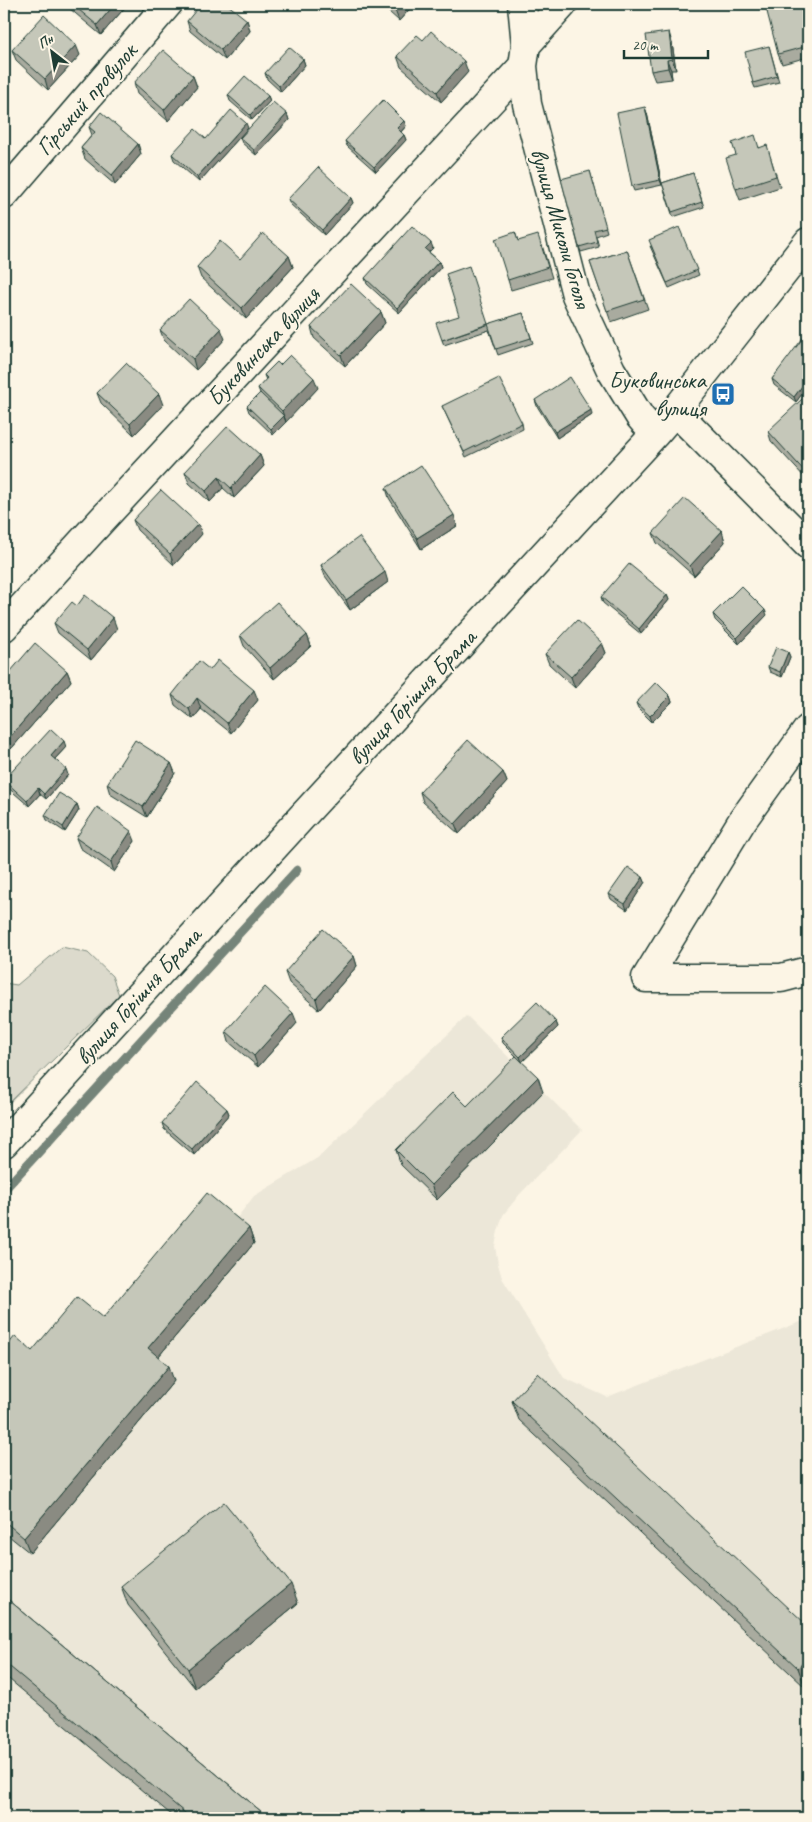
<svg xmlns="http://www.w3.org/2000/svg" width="812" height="1822" viewBox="0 0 812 1822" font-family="Caveat,sans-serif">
<rect width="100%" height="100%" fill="#fcf5e5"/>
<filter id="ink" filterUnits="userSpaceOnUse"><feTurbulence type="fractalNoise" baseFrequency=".02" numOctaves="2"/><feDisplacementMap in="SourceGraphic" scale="10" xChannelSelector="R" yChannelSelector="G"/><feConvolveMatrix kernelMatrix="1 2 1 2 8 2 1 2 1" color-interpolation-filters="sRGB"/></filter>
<g filter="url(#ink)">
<path fill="#ece7d8" d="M467,1016L582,1130L520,1194L503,1215L498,1231L495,1246L498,1264L502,1278L564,1378L607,1397L808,1319V1818H4V1401L37,1365L108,1333L232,1224L254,1196L319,1157Z"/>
<path fill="#dcdacc" stroke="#7e8c80" d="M62,947L88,953L112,976L119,995L4,1108V983L17,985Z"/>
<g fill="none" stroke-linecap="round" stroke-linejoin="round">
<path stroke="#758479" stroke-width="9" d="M4,1190L297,870"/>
<g stroke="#1f3d34" stroke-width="31">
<path id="minor" d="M522,4L526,45L523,66L527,104L576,295L611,370L640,417L655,434
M526,45L563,4
M4,195L168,4
M675,411L808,545
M4,627L100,522L523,66
M646,978L742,821L808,729
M646,978H781L808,971
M4,1143L299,820L655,434L675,411L808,242"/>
</g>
<use href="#minor" stroke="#fcf5e5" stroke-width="28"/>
</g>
<path fill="#a9ab9f" stroke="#1f3d34" d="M67,4H128L101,35L69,8Z
M380,4H414L399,21Z
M808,4V57L782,64L778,54Z
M247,20L250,31L225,60L190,31L187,21Z
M423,40L468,72L441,102L401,67L397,56Z
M672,43L676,70H671L672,79L655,81L651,71Z
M769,46L779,82L755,88L753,83Z
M12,50L80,55L48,90L16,60Z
M303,59L305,65L281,92L267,79L265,73Z
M193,76L197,87L168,121L137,94L134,83Z
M228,95L268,96L270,101L252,120L230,101Z
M647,113L662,185L634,191L632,186Z
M287,114L289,120L256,155L242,143L240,138Z
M404,121L406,126L401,132L404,135L406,140L376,172L347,146L345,141Z
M89,127L138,144L141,154L115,185L85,159L81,148L92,135Z
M248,128L199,182L174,160L172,154L206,139Z
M759,147L770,156L780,187L740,200L736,189Z
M590,171L607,232L596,236L599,247L581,252L579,247Z
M693,173L704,207L673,217L662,183Z
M351,198L353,203L324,235L290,204L288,199Z
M515,232L518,241L542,245L552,278L511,290L508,280Z
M650,246L697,270L699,275L669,288Z
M433,248L429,252L439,261L441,267L399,313L367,284L365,278Z
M627,250L648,309L611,322L590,262Z
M289,256L293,267L246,319L201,278L197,267L240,259Z
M381,312L385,323L345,366L314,338L311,327Z
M523,313L533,343L498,355L489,330L444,345L442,340Z
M160,330L225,339L196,370L164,340Z
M808,336V386L796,402L774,385L772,379Z
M280,365L318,388L273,435L249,412L247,406L260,393L258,388L266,380L264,375Z
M97,393L163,405L134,435L101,403Z
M535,400L592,415L557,438L537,406Z
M808,405V481L771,441L768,431Z
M442,406L522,423L523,429L466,457Z
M260,455L264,466L234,498L223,488L210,502L189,483L185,472Z
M386,488L457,526L421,549L389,498Z
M133,520L202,534L174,565L137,530Z
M722,531L725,542L694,576L657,543L653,533Z
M321,565L388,582L350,610L325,576Z
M667,595L669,600L641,634L603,603L601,597Z
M77,606L117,629L91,660L58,633L54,623Z
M713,614L767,615L739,644L715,620Z
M240,635H307L311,646L274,679L244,646Z
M602,643L606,653L575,688L549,664L545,654Z
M788,652L790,657L782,677L770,672L768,667Z
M210,670L258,700L231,733L201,709L193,719L175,705L172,695Z
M67,671L71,681L11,749L4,743V679Z
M670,696L672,702L652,722L638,708L636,703Z
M66,747L55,759L68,775L46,799L40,794L29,806L6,786L4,780Z
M171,763L175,773L147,817L110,794L107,784Z
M503,772L507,782L459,834L423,802L420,792Z
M77,804L79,810L65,832L47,820L45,815Z
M76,838L135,841L114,872L80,848Z
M643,877L645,882L627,910L611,899L609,894Z
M354,956L357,966L319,1010L289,983L285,972Z
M556,1022L558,1027L522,1062L543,1092L437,1200L401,1165L396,1150L467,1106L517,1057L503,1043L501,1037Z
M297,1023L258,1067L229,1042L226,1031Z
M227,1109L229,1114L194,1155L164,1129L162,1123Z
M249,1228L254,1243L158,1357L174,1381L30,1553L4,1532V1350L32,1351L103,1318Z
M512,1401L808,1626L805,1687L519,1420Z
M121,1586L298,1603L195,1688L128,1605Z
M4,1596L269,1818H175L4,1675Z"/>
<path fill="#8a8b82" stroke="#1f3d34" d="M115,4H128L101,35L97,25Z
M401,4H414L399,21L395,10Z
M247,20L250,31L225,60L221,50Z
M669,32L672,43L676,70L672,59Z
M76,45L80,55L48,90L45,79Z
M303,59L305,65L281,92L279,86Z
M667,60L671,70L672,79L668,68Z
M464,61L468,72L441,102L437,92Z
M193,76L197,87L168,121L164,110Z
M268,96L270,101L252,120L250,115Z
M645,107L647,113L662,185L660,180Z
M287,114L289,120L256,155L254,150Z
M404,121L406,126L399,134L397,128Z
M246,123L248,128L199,182L197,177Z
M404,135L406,140L376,172L374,167Z
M138,144L141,154L115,185L112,175Z
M351,198L353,203L324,235L322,230Z
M431,243L433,248L427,254L425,249Z
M289,256L293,267L246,319L242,308Z
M439,261L441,267L399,313L397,308Z
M381,312L385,323L345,366L341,355Z
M221,329L225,339L196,370L193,359Z
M314,378L318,388L286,422L282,411Z
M808,378V386L796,402L794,397Z
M159,394L163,405L134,435L130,424Z
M591,410L592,415L557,438L555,432Z
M284,416L286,422L273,435L271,429Z
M260,455L264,466L234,498L231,488Z
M219,477L223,488L210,502L206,491Z
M454,515L457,526L421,549L417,538Z
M198,524L202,534L174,565L170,554Z
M722,531L725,542L694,576L690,566Z
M385,572L388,582L350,610L346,600Z
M667,595L669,600L641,634L639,629Z
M765,610L767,615L739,644L737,638Z
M113,618L117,629L91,660L87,650Z
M307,635L311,646L274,679L270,668Z
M602,643L606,653L575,688L571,677Z
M788,652L790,657L782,677L780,672Z
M67,671L71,681L11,749L8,739Z
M254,690L258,700L231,733L227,723Z
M670,696L672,702L652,722L650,716Z
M197,698L201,709L193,719L189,709Z
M64,741L66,747L53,761L51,756Z
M171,763L175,773L147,817L143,807Z
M66,769L68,775L46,799L44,794Z
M503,772L507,782L459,834L455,824Z
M38,788L40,794L29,806L27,801Z
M77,804L79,810L65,832L63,827Z
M131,831L135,841L114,872L111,862Z
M643,877L645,882L627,910L625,904Z
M354,956L357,966L319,1010L316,999Z
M293,1013L297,1023L258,1067L254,1056Z
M556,1022L558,1027L522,1062L520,1057Z
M538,1077L543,1092L437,1200L431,1185Z
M227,1109L229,1114L194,1155L192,1149Z
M249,1228L254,1243L153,1363L148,1348Z
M169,1366L174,1381L30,1553L24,1538Z
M291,1584L298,1603L195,1688L188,1669Z
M808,1657V1683L805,1687L798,1668Z"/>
<path fill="#c5c7b9" stroke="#1f3d34" d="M72,4H115L97,25Z
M201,4H227L247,20L221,50L187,21Z
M388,4H401L395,10Z
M765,4H808V46L778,54Z
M44,15L76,45L45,79L12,50Z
M431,31L464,61L437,92L397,56L417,35L423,40Z
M669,32L672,59L667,60L668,68L651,71L646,35Z
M769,46L777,76L753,83L745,52Z
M289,47L303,59L279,86L265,73Z
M163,50L193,76L164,110L134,83Z
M245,76L268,96L250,115L228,95Z
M383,100L404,121L397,128L404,135L374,167L345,141Z
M273,102L287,114L254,150L240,138Z
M645,107L660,180L632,186L617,113Z
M231,110L246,123L197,177L172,154L195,129L206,139Z
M101,112L138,144L112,175L81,148L95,132L89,127Z
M755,135L759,148L767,145L776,176L736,189L726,158L736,155L732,143Z
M318,167L351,198L322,230L288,199Z
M590,171L606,227L594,230L597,242L579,247L561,179Z
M693,173L702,202L672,212L662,183Z
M412,226L431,243L425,249L439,261L397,308L365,278Z
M679,227L697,270L667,283L649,240Z
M515,232L518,241L538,235L548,267L508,280L495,239Z
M263,233L289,256L242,308L197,267L220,241L240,259Z
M627,250L644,299L607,311L590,262Z
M469,266L488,324L523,313L531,338L496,349L488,324L442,340L436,323L459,316L446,274Z
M351,284L381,312L341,355L311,327Z
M189,299L221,329L193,359L160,330Z
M806,334L808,336V378L794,397L772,379Z
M290,355L314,378L282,411L258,388L267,378L264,375L277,362L280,365Z
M126,363L159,394L130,424L97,393Z
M570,377L591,410L555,432L535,400Z
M499,378L522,423L464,452L442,406Z
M260,393L284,416L271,429L247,406Z
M802,399L808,405V475L768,431Z
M228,426L260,455L231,488L219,477L206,491L185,472Z
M421,465L454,515L417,538L386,488Z
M161,490L198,524L170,554L133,520Z
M685,498L722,531L690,566L653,533Z
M359,537L385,572L346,600L321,565Z
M629,564L667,595L639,629L601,597Z
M741,586L765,610L737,638L713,614Z
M85,595L113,618L87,650L54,623L72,602L77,606Z
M277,602L307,635L270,668L240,635Z
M577,620L602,643L571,677L545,654Z
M35,643L67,671L8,739L4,736V679Z
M776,647L788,652L780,672L768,667Z
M218,660L254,690L227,723L197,698L189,709L172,695L199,661L210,670Z
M656,682L670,696L650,716L636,703Z
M51,729L64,741L51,756L66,769L44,794L38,788L27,801L4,780Z
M135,740L171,763L143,807L107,784Z
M468,740L503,772L455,824L420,792Z
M59,793L77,804L63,827L45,815Z
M97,807L131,831L111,862L76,838Z
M628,867L643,877L625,904L609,894Z
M323,929L354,956L316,999L285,972Z
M265,987L293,1013L254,1056L226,1031Z
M537,1002L556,1022L520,1057L501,1037Z
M516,1056L538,1077L431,1185L396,1150L453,1092L467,1106Z
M197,1082L227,1109L192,1149L162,1123Z
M207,1193L249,1228L148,1348L169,1366L24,1538L4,1521V1379L8,1374L4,1371V1350L15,1336L32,1351L77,1297L103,1318Z
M538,1373L808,1626V1657L798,1668L512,1401Z
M224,1502L291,1584L188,1669L121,1586Z
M4,1596L269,1818H191L4,1662Z"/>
</g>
<defs>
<g id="bus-square" transform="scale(1.25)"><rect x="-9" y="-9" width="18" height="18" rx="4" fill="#1f6fb2" stroke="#fcf5e5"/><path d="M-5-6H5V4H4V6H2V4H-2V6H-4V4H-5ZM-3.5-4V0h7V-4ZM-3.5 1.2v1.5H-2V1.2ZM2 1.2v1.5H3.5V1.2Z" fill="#fff"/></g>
</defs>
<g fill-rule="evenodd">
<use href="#bus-square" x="723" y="394"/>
</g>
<g text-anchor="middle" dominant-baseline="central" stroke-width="4" stroke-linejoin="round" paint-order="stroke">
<g font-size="24" fill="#1f3d34" stroke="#fcf5e5">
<text transform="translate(86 99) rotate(-49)">Гірський провулок</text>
<text transform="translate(561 228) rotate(74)">вулиця Миколи Гоголя</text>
<text transform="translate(263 346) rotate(-47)">Буковинська вулиця</text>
<text transform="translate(412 697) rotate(-47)">вулиця Горішня Брама</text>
<text transform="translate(138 996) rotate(-48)">вулиця Горішня Брама</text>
</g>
<g font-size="24" fill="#1f3d34" stroke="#fcf5e5" text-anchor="end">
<text x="706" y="380">Буковинська<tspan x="706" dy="28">вулиця</tspan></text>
</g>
</g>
<rect width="812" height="1822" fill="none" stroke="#fcf5e5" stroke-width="20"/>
<rect x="10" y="10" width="792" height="1802" fill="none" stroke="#1f3d34" stroke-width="2" filter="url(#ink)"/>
<g transform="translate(52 52) rotate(329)" stroke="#fcf5e5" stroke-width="4" paint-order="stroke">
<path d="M0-4L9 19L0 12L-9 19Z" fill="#1f3d34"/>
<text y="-8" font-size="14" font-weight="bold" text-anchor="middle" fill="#1f3d34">Пн</text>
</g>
<path d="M624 50v8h84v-8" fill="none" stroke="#1f3d34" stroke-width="2.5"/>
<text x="632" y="50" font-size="15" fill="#1f3d34" stroke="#fcf5e5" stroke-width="4" paint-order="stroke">20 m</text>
</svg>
